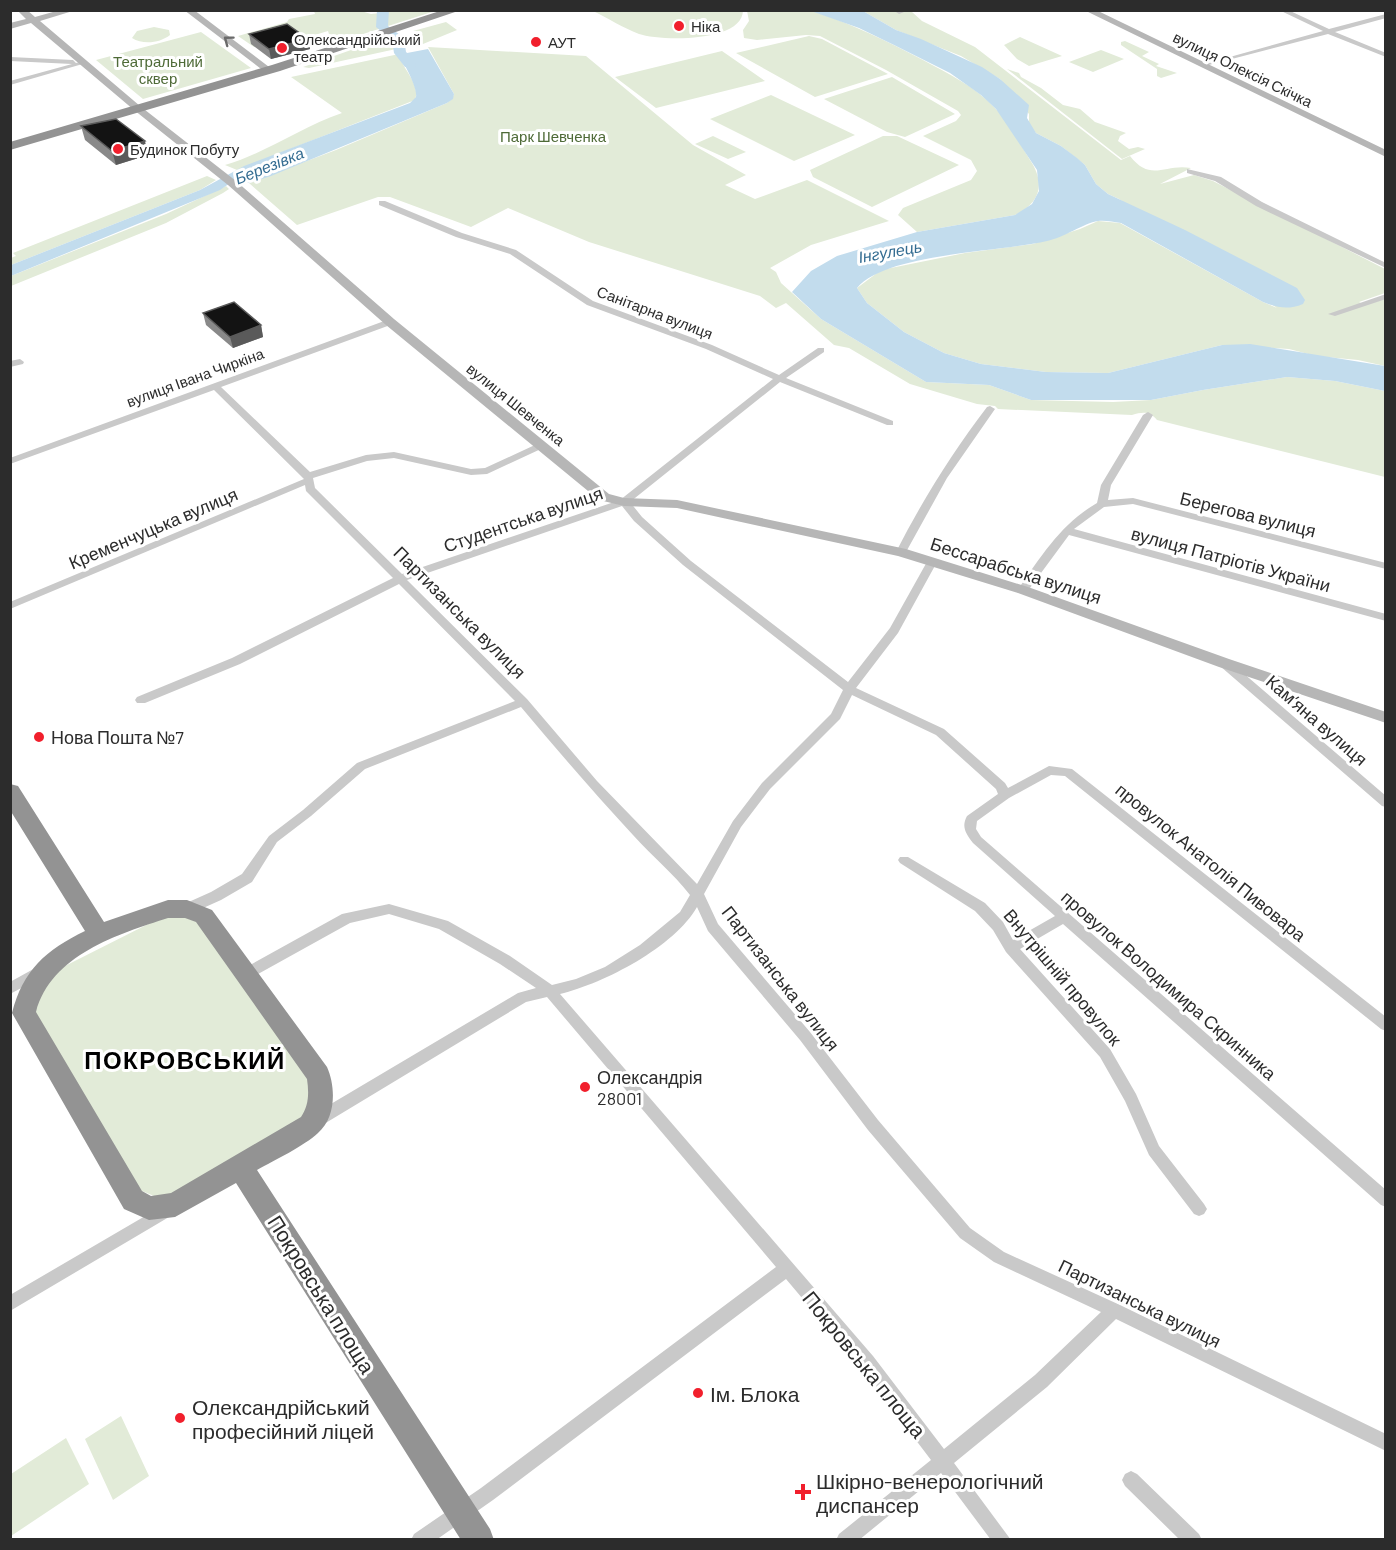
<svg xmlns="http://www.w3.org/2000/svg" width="1396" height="1550" viewBox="0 0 1396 1550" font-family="Barlow,sans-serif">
<rect width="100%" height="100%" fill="#fff"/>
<path fill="#e2ebd8" d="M743,10C743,43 660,41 639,34C623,28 608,18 593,11Z
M314,11H361L371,14L396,11H435L332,44L328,31L298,40L254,47L238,36L287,22L289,19L315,14Z
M747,11C766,11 798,6 815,12C853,24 888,42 923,60C949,74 974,86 994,107C1009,122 1019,143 1030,160C1046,184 1040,203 1015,215L917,232L898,215L903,208L971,180L977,171L971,160L923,136L956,121L961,115L958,111L886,70L820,36L806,35L757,40L744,38L743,30L749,21Z
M863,11L912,12L922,21L975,47L1121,160L1130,156C1151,183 1165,163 1191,168L1160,184L1194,175L1213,181L1385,269V293L1359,302L1365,305L1385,299V366L1358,360L1316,356L1289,349L1222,345L1108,373L1046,372L981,364L944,353L904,332L867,303L857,288L881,270L965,253L1033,244L1080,229L1098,221L1120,223L1263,302L1277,308L1119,199L1108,194L1096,184L1085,165L1061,146L1036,133L1029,125V114L1000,79L961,56L896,30Z
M446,22L457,30L423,44L413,31Z
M154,27L169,30L170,35C160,43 143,45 132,38L137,31Z
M201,32L251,68L143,99L96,60Z
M809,36L822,39L888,74L815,97L736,53Z
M1020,37L1062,56L1029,66L1017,59L1004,45Z
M389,40L396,49L309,68L303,67L351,50Z
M1125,41L1149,52L1142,56L1159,64L1156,66L1177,73L1161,78L1157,76V69L1121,45V42Z
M428,47L586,56L693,145L746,175L725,185L755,199L807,180L889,221L811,245L770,268L776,272L781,283L821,319L926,382L989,385L1031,400L1113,402L1151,400L1203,390L1287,377L1335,381L1385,391V477L1157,420C1149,411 1143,412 1132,415L998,409L995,406L977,404L910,384L849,348L834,345L786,303L776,308L760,296L589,242L508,208L471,227L390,197H378L297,225L249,183L336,150L447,103L452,99L454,94Z
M1101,50L1124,59L1093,72L1069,62Z
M722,51L765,81L656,108L615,77Z
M399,54C402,69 421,84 415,100L237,170L225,165C266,153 301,127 342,113L291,77Z
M1007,69L1019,73L1021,77L1041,88L1063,105L1080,109L1095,122L1126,133L1120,136L1118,141L1129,149L1138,147L1145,149L1122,159Z
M892,77L955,114L905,137L887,132L824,99Z
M771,95L855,135L794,161L710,119Z
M713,136L746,152L728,159L695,144Z
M883,136H897L959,165L872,207L813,177L810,170Z
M207,176L216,180L200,190L11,265V258L16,256L13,253Z
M226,186L229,189L223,193L166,223L11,286V276L166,214Z
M186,913L202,922L311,1079L312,1102L300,1124L180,1195L154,1196L135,1188L30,1012L53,972L168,914Z
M121,1416L149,1476L113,1500L85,1439Z
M66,1438L89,1484L11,1536V1474Z"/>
<path fill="#c2dced" d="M811,11H863L896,30L921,39L982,67L1000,79L1029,105L1027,118L1036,133L1061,146L1077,158L1085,165L1096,184L1108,194L1185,230L1297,288L1305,300L1303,304C1288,310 1278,308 1263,302L1121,223C1113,222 1105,220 1098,221C1084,223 1063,238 1047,241C1001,252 886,253 857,288L867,303L904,332L944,353L981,364L1046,372L1108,373L1222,345L1250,344L1385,366V391L1335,381L1287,377L1203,390L1151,400H1031L989,385L926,382L821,319L792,292L811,271L837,256L917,232L1015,215L1032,204L1039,191L1037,170L996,109L981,95L950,73L894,45L859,28Z
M416,36L423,44L400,49L407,53L428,49L454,94L453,99L447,103L271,176L249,183L239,180L233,181L220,190L11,276V265L200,190L244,166L410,103L416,97C418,86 399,53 392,46L395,39Z"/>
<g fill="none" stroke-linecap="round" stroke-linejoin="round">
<path fill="#c2dced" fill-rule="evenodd" d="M377,10H389L388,26L404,38L406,52L416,64L415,67H405L394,53L392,40L376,27Z"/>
<path fill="#c9c9c9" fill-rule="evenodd" d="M897,10H909L899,14L896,12Z
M1279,10H1288L1329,29L1386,14V18L1335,32L1386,53V57L1328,34L1201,67V65L1323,31Z
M10,57L73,60L76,63L83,61L86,63L10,85V81L72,64L10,61Z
M1187,169L1221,177L1262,202L1386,263V268L1256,206L1215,181L1187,173Z
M379,201H385L462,233L516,250L593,301L712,345L779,375L818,348H824V352L786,378L893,421V425H887L780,382L630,502L642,517L691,561L848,682L890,628L928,560H936L937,562L898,633L856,688L944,729L1005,783L1008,788L1049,766L1072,769L1386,1017V1031L1381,1029L1065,776L1051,775L1009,798L977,821L976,829L981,837L1386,1190V1207L1381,1205L1063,924L1020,949L1110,1049L1136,1094L1159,1146L1204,1204L1207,1209L1204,1214L1199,1216L1194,1214L1149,1155L1125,1101L1100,1057L1006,952L993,930L975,911L900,863L898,860L900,857H908L985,903L1003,922L1013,940L1055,916L973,843C966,834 961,827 967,816L998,794L996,789L936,735L852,695L840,719L770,789L741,827L704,894L718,924L810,1032L878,1120L970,1228L1004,1252L1120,1305L1386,1434V1451L1116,1319L1047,1387L954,1463L1011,1540H991L941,1473L859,1540H836L839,1534L931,1460L861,1368L786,1279L493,1500L436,1540H411L414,1534L481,1488L776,1267L547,997L526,1002L324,1124L319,1125L314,1124L312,1119L314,1114L518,993L536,988L500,964L439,929L389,914L350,923L251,978L246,980L241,978L239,974L241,970L342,914L389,904L448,921L510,956L552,985L576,979L605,967L640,945L680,912L690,895C673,873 652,856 633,835C595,794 558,751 521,707L365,769L311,816L277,842L252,882L221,900L192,913L187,914L182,913L181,909L182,905L211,892L242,874L269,836L303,810L357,763L515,701L399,584L240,664L145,703H137L135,700L137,697L232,658L393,578L306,491L305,485L10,609V602L304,479L214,390L10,464V458L387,320H393V324L221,387L310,472L366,455L394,452L471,469L485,468L537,444H543V448L487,474L471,475L394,458L367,461L313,478L315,488L402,574L620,500L773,379L706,349L587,305L510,254L456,237L379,205ZM622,506L634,521L683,565L843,690L831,714L762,783L733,821L697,884L597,781L527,699L407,580ZM697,907L708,931L800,1040L868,1130L960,1238L994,1262L1101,1312L1035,1375L944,1449L873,1356L560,994C605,983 674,947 697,907Z
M1386,294V299L1335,316L1328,314Z
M20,359L24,362L23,364L10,367V361Z
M990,406L995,409L947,478L906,552L905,554H897L896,552C922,501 952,453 987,407Z
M1148,412L1153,415L1111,485L1108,500L1133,498L1386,563V569L1133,504L1104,507L1074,529L1386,614V621L1069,535L1027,592H1019L1018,590L1019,588C1042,555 1062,523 1097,503L1101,485L1143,415Z
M1224,659L1228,660L1386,796V807L1382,806L1220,666L1218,663Z
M37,967L42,969L44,973L42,977L10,994V982Z
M164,1205L169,1207L172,1212L169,1217L10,1311V1295Z
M1131,1471L1137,1474L1199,1534L1202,1540H1180L1125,1486L1122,1480L1125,1474Z"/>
<path fill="#b6b6b6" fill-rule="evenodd" d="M17,10H27L35,17L60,10H76L40,21L140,106L236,181L394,319L609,494L624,498L677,500L906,549L1028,587L1229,659L1386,712V723L1219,667L1018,593L898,556L677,508L624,506L599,500L386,325L228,185L134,110L31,23L10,29V23L26,19Z
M184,10H194L273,70L265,72Z
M1084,10H1096L1386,150V157Z"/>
<path fill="#939393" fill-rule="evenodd" d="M443,10H461L280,71L10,150V142L272,65Z
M10,784L18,786L104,922L168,900H187L212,910L327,1067C336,1087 336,1118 318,1133C304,1146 275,1160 257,1170L490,1529L494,1540H461L236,1183L175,1217L149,1220L124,1209L12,1013C23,970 46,950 85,931L10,810ZM168,918H185L196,922L307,1079C309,1093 309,1105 301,1117L171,1193L151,1196L142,1191L36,1012C51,955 118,934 168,918Z"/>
</g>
<path fill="#898989" d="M249,34L308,39L310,49L271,59L251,44Z
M81,126L148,155L116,165L85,140Z
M203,313L261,325L263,337L233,348L206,325Z"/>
<path fill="#5a5a5a" d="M308,39L310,49L271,59L269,49Z
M145,141L148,155L116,165L112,151Z
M261,325L263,337L233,348L230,337Z"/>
<path fill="#131313" stroke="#5a5a5a" stroke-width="1.5" d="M287,24L308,39L269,49L249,34Z
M116,119L145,141L112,151L81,126Z
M234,302L261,325L230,337L203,313Z"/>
<defs><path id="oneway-chevron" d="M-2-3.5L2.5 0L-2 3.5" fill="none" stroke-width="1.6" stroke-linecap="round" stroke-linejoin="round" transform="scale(1.5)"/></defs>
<use stroke="#6a6a6a" href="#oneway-chevron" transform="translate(228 40) rotate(-143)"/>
<g fill="#f11f2c" stroke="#fff" stroke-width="2">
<circle cx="679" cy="26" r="6"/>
<circle cx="536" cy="42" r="6"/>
<circle cx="282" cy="48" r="6"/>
<circle cx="118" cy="149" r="6"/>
<circle cx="39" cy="737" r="6"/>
<circle cx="585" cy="1087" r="6"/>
<circle cx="698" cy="1393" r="6"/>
<circle cx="180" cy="1418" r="6"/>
<path d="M800 1483h6v6h6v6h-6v6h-6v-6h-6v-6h6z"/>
</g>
<g text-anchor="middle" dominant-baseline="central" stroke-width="6" stroke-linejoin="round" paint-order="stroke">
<g font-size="15" fill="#2c2c2c" stroke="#fff" text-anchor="start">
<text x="691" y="26">Ніка</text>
<text x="294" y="39">Олександрійський<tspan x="294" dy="17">театр</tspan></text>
<text x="548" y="42">АУТ</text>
<text x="130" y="149">Будинок Побуту</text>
</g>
<g font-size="15" fill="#4e6a37" stroke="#fff">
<text x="158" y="61">Театральний<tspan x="158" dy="17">сквер</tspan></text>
<text x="553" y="136">Парк Шевченка</text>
</g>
<g font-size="15" fill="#2c2c2c" stroke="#fff">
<text transform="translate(1243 69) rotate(26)">вулиця Олексія Скічка</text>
<text transform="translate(655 312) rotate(21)">Санітарна вулиця</text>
<text transform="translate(195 377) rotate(-20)">вулиця Івана Чиркіна</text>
<text transform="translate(516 404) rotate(39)">вулиця Шевченка</text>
</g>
<g font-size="16" font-style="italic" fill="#356d92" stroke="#fff">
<text transform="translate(269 165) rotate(-22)">Березівка</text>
<text transform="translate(890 251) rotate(-10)">Інгулець</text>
</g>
<g font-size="18" fill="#2c2c2c" stroke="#fff">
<text transform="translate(1248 514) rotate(14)">Берегова вулиця</text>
<text transform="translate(523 519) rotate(-19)">Студентська вулиця</text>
<text transform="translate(153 528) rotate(-23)">Кременчуцька вулиця</text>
<text transform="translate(1231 559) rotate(15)">вулиця Патріотів України</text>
<text transform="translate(1016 570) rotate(18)">Бессарабська вулиця</text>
<text transform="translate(460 612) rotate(45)">Партизанська вулиця</text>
<text transform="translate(1317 720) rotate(41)">Камʼяна вулиця</text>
<text transform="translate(1211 862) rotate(39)">провулок Анатолія Пивовара</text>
<text transform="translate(1063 977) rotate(50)">Внутрішній провулок</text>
<text transform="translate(781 978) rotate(52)">Партизанська вулиця</text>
<text transform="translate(1169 985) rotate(41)">провулок Володимира Скринника</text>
<text transform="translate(1140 1303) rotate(26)">Партизанська вулиця</text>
</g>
<g font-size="18" fill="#2c2c2c" stroke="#fff" text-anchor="start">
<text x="51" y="737">Нова Пошта №7</text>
<text x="597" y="1077">Олександрія<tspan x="597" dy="21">28001</tspan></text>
</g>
<g font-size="21" fill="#2c2c2c" stroke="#fff">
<text transform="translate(322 1294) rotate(58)">Покровська площа</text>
<text transform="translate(865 1364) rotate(51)">Покровська площа</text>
</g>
<g font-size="21" fill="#2c2c2c" stroke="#fff" text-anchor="start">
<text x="710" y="1393">Ім. Блока</text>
<text x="192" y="1406">Олександрійський<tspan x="192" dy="24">професійний ліцей</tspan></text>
<text x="816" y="1480">Шкірно-венерологічний<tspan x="816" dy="24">диспансер</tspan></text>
</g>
<g font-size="24" font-weight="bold" letter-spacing="1.5" fill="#000" stroke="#fff">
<text x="185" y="1059">ПОКРОВСЬКИЙ</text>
</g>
</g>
<rect width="1396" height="1550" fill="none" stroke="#2c2c2c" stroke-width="24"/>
</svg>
